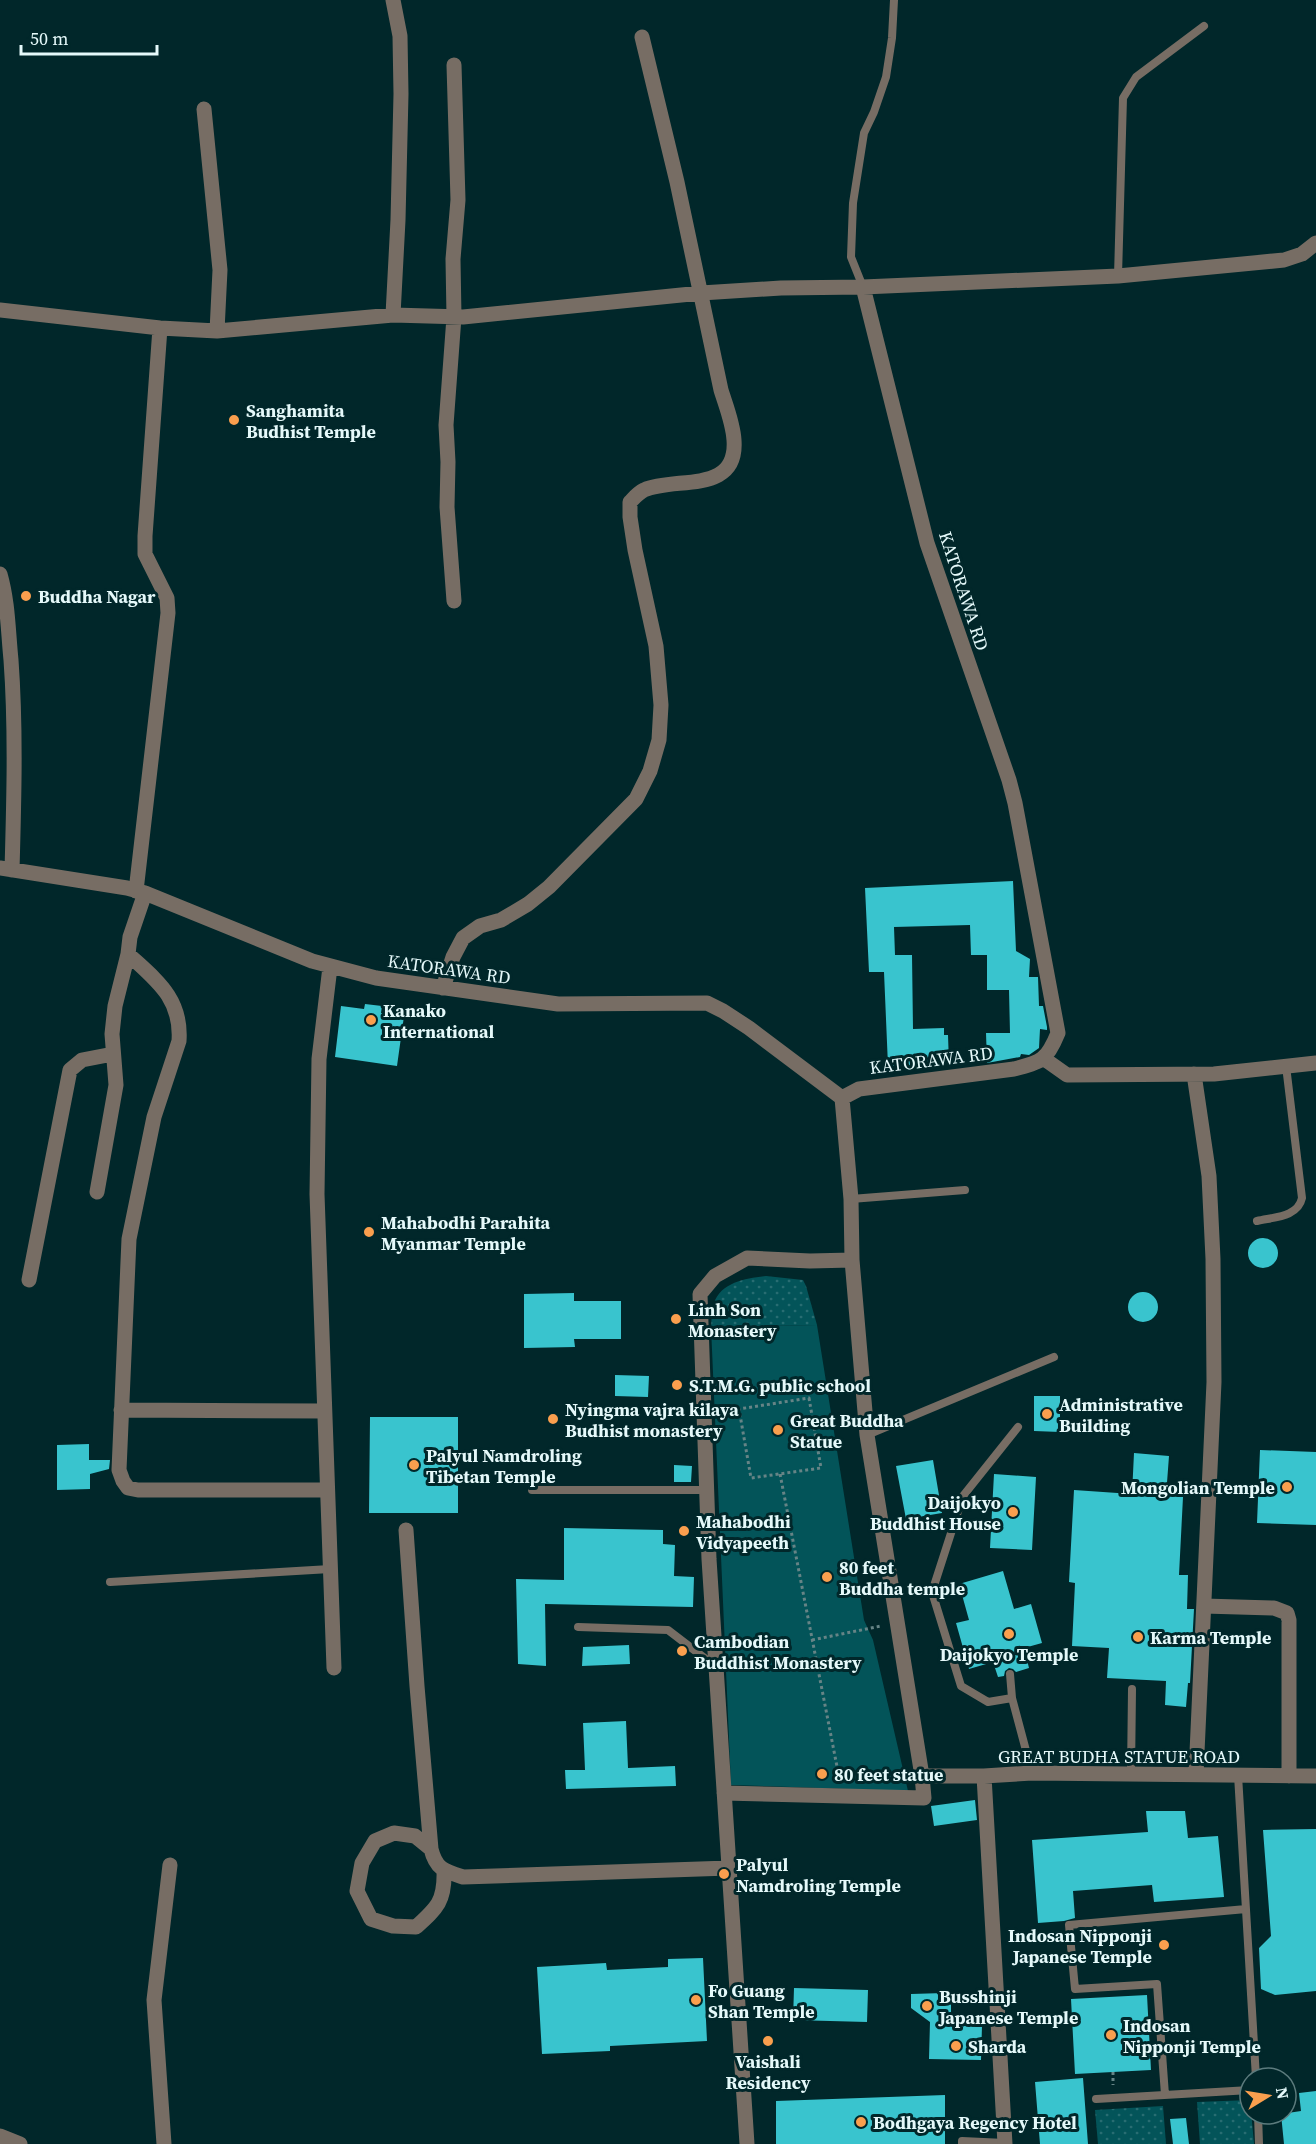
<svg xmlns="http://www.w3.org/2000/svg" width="1316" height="2144" viewBox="0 0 1316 2144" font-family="'Source Serif 4',serif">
<defs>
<pattern id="grass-dots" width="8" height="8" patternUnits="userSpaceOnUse" patternTransform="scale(1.5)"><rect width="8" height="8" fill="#035459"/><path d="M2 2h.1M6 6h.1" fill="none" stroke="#286d72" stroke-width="1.8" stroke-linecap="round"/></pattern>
</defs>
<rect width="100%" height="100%" fill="#01272a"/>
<path fill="url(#grass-dots)" d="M766,1276L803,1280L806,1286L817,1325L711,1327C712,1319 711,1310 714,1303C721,1282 747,1278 766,1276Z
M1250,2100L1254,2144H1200L1197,2102Z
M1163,2106L1166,2144H1098L1095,2110Z"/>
<path fill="#035459" d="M817,1325L864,1620L873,1640L908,1791L731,1785L711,1327Z"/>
<path fill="#39c4ce" d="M1013,881L1016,951L1030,959L1029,977H1038L1039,1006H1043L1047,1027V1030L1040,1029L1039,1048L1029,1055L1021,1054L1020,1057L987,1063L986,1033H1010L1009,990H987V955H971L970,925L894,927L895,955H912L913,1029L944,1028V1035H948L949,1064L888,1066L884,972H869L865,888Z
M365,1004L382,1006L381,1013L404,1016L397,1066L335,1057L341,1006L364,1009Z
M1248 1253a15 15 0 1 1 30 0a15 15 0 1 1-30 0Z
M1128 1307a15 15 0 1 1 30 0a15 15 0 1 1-30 0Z
M574,1293V1301H621V1339H574L575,1347L524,1348V1294Z
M615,1375L649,1376L648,1397L615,1396Z
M1034,1396H1060V1432L1034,1431Z
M370,1417H458V1513H369Z
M89,1444V1460H110L109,1469L90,1474V1489L57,1490V1445Z
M1260,1450L1316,1452V1525L1257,1523Z
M1134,1453L1169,1456L1166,1496L1183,1497L1179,1575H1188L1187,1609H1194L1190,1683H1188L1186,1707L1165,1705L1166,1681L1107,1678L1109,1648L1072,1646L1075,1583L1069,1582L1074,1490L1132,1494Z
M933,1460L942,1513L906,1519L896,1466Z
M674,1465L692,1466L691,1482H674Z
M994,1474L1036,1477L1032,1550L990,1548Z
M564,1528L663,1530V1544L675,1545L674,1576L694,1577L693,1607L545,1604L546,1666L518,1664L516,1579L564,1580Z
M1003,1571L1014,1609L1031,1604L1042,1643L1024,1648L1029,1668L1016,1672L1013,1669L1009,1668L1005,1671L1004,1676L998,1677L993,1662L969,1669L956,1623L969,1620L959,1584Z
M629,1645L630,1664L582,1666L583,1647Z
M626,1721L628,1768L675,1766L676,1786L566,1789L565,1770H585L583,1723Z
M975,1800L977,1820L934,1826L931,1806Z
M1146,1811H1185L1188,1838L1218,1836L1224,1897L1154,1902L1152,1885L1073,1891L1075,1918L1064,1921L1038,1923L1032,1840L1148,1832Z
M1316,1829V1991L1275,1995L1261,1989L1259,1948L1271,1936L1263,1830Z
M703,1958L707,2041L610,2046V2051L542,2054L537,1967L606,1963L607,1970L668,1967V1959Z
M794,1988L868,1990L867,2022L793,2020Z
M944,1993L951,1999V2026H982L981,2060L929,2059L930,2022L911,2008V1994Z
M1147,1995L1151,2070L1075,2074L1071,1999Z
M1083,2078L1088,2144H1040L1035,2082Z
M1316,2091V2144H1284L1281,2114L1301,2111L1299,2093Z
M945,2095V2144H776V2101Z
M1186,2118L1189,2144H1173L1170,2119Z"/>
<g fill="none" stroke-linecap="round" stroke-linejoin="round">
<path stroke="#668486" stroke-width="3" stroke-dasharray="3 3" stroke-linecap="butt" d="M809,1398L821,1468L751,1478L739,1409Z
M780,1474L840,1782
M812,1640L881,1626
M1113,2072V2085"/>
<path stroke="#776d64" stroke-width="8" d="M1118,276L1123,98L1136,77L1204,26
M863,287L851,257L853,203L864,133L874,112L886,77L892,38L894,0
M851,1199L965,1190
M1257,1221C1274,1217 1298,1217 1302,1198L1286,1066
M867,1435L1054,1357
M532,1490H706
M110,1582L330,1569
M578,1627L668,1630L715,1666
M1010,1674L1012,1698L1032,1773
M1012,1698L988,1702L961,1686L932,1592L963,1496L1018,1427
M1131,1774L1132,1689
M1238,1775L1256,2078
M1165,2095L1157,1984L1075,1989L1069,1925L1246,1909
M1096,2099L1250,2090
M1258,2114L1259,2144
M962,2144V2141L1005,2143"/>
<path stroke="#776d64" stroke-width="15" d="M204,109L220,270L217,331
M0,310L160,328L217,331L393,315L463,317L701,293L781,288L863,287L1118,276L1284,260L1302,254L1316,243
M393,315L398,220L401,94L400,36L393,0
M0,574C8,602 8,630 11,660C16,729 14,800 12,870
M454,601L447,507L448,462L446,425L454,317L453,259L458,200L454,65
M0,868L127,888L145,893L312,961L376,978L558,1004L707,1003L723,1011L749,1028L842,1098L859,1089L1014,1069C1042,1062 1047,1060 1058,1033L1015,803L1009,780L927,543L863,287
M136,891L168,613L167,598L145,554V536L160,328
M145,893L130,937L128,954C156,980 182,998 179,1041L154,1117L129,1239L119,1470L123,1481L128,1488L138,1490H327
M330,967L319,1059L317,1194L334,1668
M443,988L453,957L463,938L480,926L501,920L528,904L549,887L636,799L650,771L659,740L661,705L656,646L635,550L630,517V502C634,498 638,493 644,490C676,476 738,495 734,440C733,423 726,406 721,390L677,182L642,37
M1043,1058L1067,1075L1214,1074L1316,1063
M1194,1074L1209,1176L1213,1259L1214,1382L1196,1774
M97,1192L116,1085L112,1034L115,1006L128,954
M29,1280L70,1070L82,1060L113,1054
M121,1410L323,1411
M406,1530L417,1686L431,1849C436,1869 444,1871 463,1877L729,1868
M1204,1606L1274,1608L1287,1613L1289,1620V1776
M922,1776H984L1032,1773L1316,1776
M984,1776L1005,2144
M724,1793L924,1798L922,1776L867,1435L852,1260L851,1199L842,1098
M431,1849L415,1836L394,1833L375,1841L362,1863L357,1891L371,1919L393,1926L416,1927C437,1908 445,1901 444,1871
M0,2136L20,2144
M164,2144L154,2000L170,1865
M747,2144L709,1559L700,1294L715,1276L747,1258L810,1261L852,1260"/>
</g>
<g fill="#fa9f4e" stroke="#01272a" stroke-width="2">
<circle cx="234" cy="420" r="6"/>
<circle cx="26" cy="596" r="6"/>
<circle cx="371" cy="1020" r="6"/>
<circle cx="369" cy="1232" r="6"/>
<circle cx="676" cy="1319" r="6"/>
<circle cx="677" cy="1385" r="6"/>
<circle cx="1047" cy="1414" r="6"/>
<circle cx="553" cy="1419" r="6"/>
<circle cx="778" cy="1430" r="6"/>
<circle cx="414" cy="1465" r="6"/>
<circle cx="1287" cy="1487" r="6"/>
<circle cx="1013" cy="1512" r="6"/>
<circle cx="684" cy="1531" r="6"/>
<circle cx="827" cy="1577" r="6"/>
<circle cx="1009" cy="1634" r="6"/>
<circle cx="1138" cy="1637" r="6"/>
<circle cx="682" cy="1651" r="6"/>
<circle cx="822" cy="1774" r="6"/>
<circle cx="724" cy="1874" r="6"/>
<circle cx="1164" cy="1945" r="6"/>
<circle cx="696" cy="2000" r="6"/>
<circle cx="927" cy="2006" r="6"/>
<circle cx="1111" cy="2035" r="6"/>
<circle cx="768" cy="2041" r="6"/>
<circle cx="956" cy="2046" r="6"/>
<circle cx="861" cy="2122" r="6"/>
</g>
<g text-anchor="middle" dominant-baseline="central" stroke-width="6" stroke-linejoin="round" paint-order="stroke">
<g font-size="18" font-weight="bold" fill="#e5f9fa" stroke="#01272a" text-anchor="start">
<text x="246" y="410">Sanghamita<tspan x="246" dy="21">Budhist Temple</tspan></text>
<text x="38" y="596">Buddha Nagar</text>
<text x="383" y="1010">Kanako<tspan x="383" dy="21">International</tspan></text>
<text x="381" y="1222">Mahabodhi Parahita<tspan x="381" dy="21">Myanmar Temple</tspan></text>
<text x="688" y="1309">Linh Son<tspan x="688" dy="21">Monastery</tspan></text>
<text x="689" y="1385">S.T.M.G. public school</text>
<text x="1059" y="1404">Administrative<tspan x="1059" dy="21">Building</tspan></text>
<text x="565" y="1409">Nyingma vajra kilaya<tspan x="565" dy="21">Budhist monastery</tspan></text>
<text x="790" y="1420">Great Buddha<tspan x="790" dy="21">Statue</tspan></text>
<text x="426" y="1455">Palyul Namdroling<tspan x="426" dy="21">Tibetan Temple</tspan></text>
<text x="1275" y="1487" text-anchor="end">Mongolian Temple</text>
<text x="1001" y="1502" text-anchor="end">Daijokyo<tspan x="1001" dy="21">Buddhist House</tspan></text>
<text x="696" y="1521">Mahabodhi<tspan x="696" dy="21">Vidyapeeth</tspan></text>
<text x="839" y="1567">80 feet<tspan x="839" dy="21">Buddha temple</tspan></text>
<text x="1150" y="1637">Karma Temple</text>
<text x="694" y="1641">Cambodian<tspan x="694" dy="21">Buddhist Monastery</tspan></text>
<text x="1009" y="1654" text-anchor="middle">Daijokyo Temple</text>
<text x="834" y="1774">80 feet statue</text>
<text x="736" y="1864">Palyul<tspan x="736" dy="21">Namdroling Temple</tspan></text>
<text x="1152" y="1935" text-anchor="end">Indosan Nipponji<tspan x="1152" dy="21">Japanese Temple</tspan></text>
<text x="708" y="1990">Fo Guang<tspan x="708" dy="21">Shan Temple</tspan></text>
<text x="939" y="1996">Busshinji<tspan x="939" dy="21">Japanese Temple</tspan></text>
<text x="1123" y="2025">Indosan<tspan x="1123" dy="21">Nipponji Temple</tspan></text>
<text x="968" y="2046">Sharda</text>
<text x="768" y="2061" text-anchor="middle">Vaishali<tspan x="768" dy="21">Residency</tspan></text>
<text x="873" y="2122">Bodhgaya Regency Hotel</text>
</g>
<g font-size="18" fill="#e5f9fa" stroke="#01272a">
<text transform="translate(964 591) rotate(72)">KATORAWA RD</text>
<text transform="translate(449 969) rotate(8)">KATORAWA RD</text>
<text transform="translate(931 1060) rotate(-7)">KATORAWA RD</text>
<text x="1119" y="1756">GREAT BUDHA STATUE ROAD</text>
</g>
</g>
<g transform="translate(1268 2096) rotate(79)"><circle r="28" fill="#01272a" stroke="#5c7b7d" stroke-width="1.5"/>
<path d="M0-4.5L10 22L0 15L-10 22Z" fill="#fa9f4e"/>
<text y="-9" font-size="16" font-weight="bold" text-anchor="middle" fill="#e5f9fa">N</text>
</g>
<path d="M21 45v9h136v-9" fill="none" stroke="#e5f9fa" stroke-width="3"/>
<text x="30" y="45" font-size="18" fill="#e5f9fa" stroke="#01272a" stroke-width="4.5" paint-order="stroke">50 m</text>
</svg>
